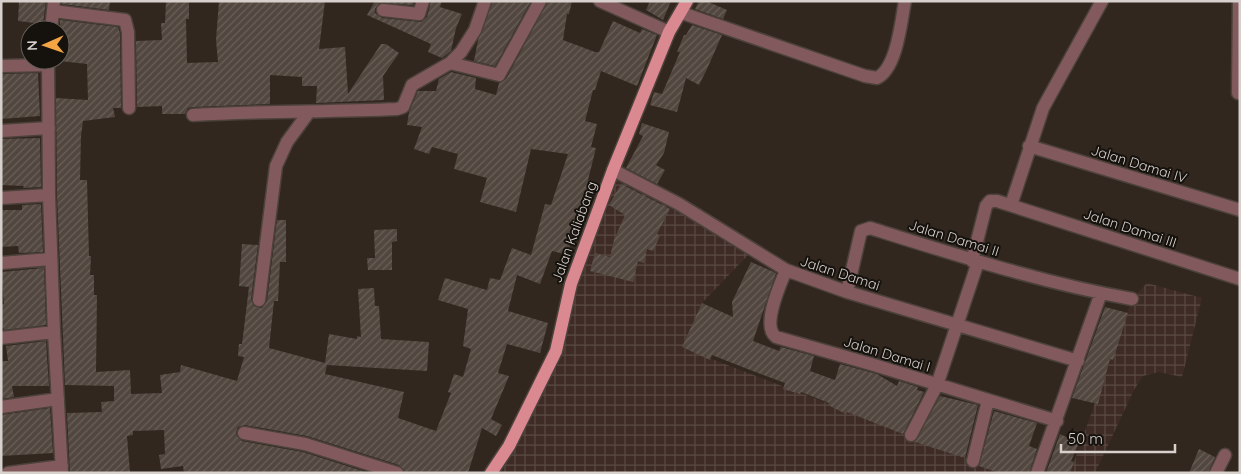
<svg xmlns="http://www.w3.org/2000/svg" width="1241" height="474" viewBox="0 0 1241 474" font-family="Quicksand,sans-serif">
<defs>
<pattern id="industrial-grid" width="8" height="8" patternUnits="userSpaceOnUse" patternTransform="scale(1.25)"><rect width="8" height="8" fill="#3e2b25"/><path d="M0 4h8M4 0v8" fill="none" stroke="#594943"/></pattern>
<pattern id="building-hatch" width="6" height="6" patternUnits="userSpaceOnUse" patternTransform="scale(1.25)"><rect width="6" height="6" fill="#52473f"/><path d="M-1 1l2-2M0 6l6-6M5 7l2-2" fill="none" stroke="#6a605a"/></pattern>
</defs>
<rect width="100%" height="100%" fill="#31271f"/>
<path fill="url(#industrial-grid)" d="M613,170L752,251L702,303L683,348L911,435L1001,473H491L542,381Z
M1147,283L1202,298L1182,377L1159,372L1143,376L1134,390L1095,473H1070L1132,299Z"/>
<path fill="url(#building-hatch)" d="M19,1H46L43,24L18,21Z
M62,1H110L109,10L62,4Z
M166,1L189,2V19H186L187,63L218,62L216,40L219,1H325L319,49L345,47L348,94L381,44H386L399,53L383,76L384,100L316,103L317,86H302V77L270,75V104L193,107L188,108L185,114H162V106L137,107L136,41L162,40L161,23H165Z
M375,1H414L413,5L379,3L375,9V13L382,18L421,22L427,17L431,1H442L440,7L462,14L456,28L451,51L442,58L428,52L431,44L367,15Z
M493,1H531L495,66L474,61L478,40Z
M548,1H572L569,14H567L563,40L595,52H599L613,21L640,33L642,29L657,35L637,86L601,71L595,90H593L585,121L597,124L591,147L596,148L588,180L592,181L574,236L572,235L568,255L552,251L540,284L517,275L508,311L548,323L540,353L507,344L498,373L509,376L491,419L502,425L496,436L482,428L468,473H405L399,465L307,436L245,425L238,427L236,432L237,436L242,441L303,452L369,473H184L183,466L161,469L159,455L165,454L164,430L133,431V435L127,436L130,473H70L67,413L102,412L101,402L114,401V386L65,385L57,195L56,98L88,100L87,64L60,61L63,41L60,40V20L118,27L120,33L121,108H113L115,117L83,121L81,136L80,180H87L89,256H91L90,275H94V295H97L96,372L130,370L131,394L162,393L160,375L180,372L181,365L237,381L244,357L238,356L239,344H242L249,287L239,286L242,244L258,245L251,299L254,306L262,308L267,301L277,220H286V262H280L278,301H274L269,348L325,363L329,334L357,339V336L361,337L358,289L374,288L375,306H379L381,339L429,342L427,371L327,365L325,374L404,392L398,418L436,431L451,393L448,392L454,374L463,377L471,349L463,346L468,309L438,300L445,278L487,290L490,278L500,280L512,248L531,255L545,204L551,205L568,154L531,149L516,212L480,202L487,178L454,169L458,154L432,147L429,154L414,149L422,127L407,125L409,112L418,91H436L439,79L451,72L476,78L475,89L496,95L499,83L506,79Z
M650,1H671L663,20L646,10Z
M699,1H706L727,10L723,19L695,9Z
M692,25L722,35L707,69L699,85L686,78L677,112L650,105L654,92L662,94L680,52H677L684,35H686Z
M38,73L40,116L1,119V74Z
M642,123L669,132L664,153L656,165L665,170L657,184L626,168L643,136L639,134Z
M40,138L41,187L23,188L24,186L1,185V139Z
M621,184L670,209L657,234L660,236L653,251L647,249L644,263L638,261L633,282L590,271L595,253L610,257L614,240L625,215L609,205Z
M41,204L43,252L19,253L18,246L1,247V210H22V205Z
M397,229V241L392,242V270H368L367,258H375L374,230Z
M751,262L776,273L753,341L779,351L781,347L814,356L810,371L835,380L840,364L877,374L897,386L899,381L918,387L917,390L924,392L903,434L847,412L846,414L828,405L829,403L801,392L800,394L783,389L785,383L745,368L712,355L710,360L682,347L702,303L733,317L732,302Z
M44,268L46,325L4,330L1,325V305L4,304L1,272Z
M1105,307L1128,313L1113,360L1110,359L1098,404L1072,398Z
M46,341L49,386H12L14,397L1,399V361H8L6,346Z
M940,396L978,405L965,458L915,442Z
M50,408L53,453L1,456V415Z
M994,411L1037,423L1029,446L1037,449L1029,473H999L979,466Z
M1060,434L1079,443L1071,461L1074,462L1070,473H1046Z
M1199,449L1215,457L1208,473H1189Z"/>
<g fill="none" stroke-linecap="round" stroke-linejoin="round">
<g stroke="#4c423b" stroke-width="15">
<path id="minor" d="M600,1L669,32
M383,10L419,14L423,1
M53,11L125,20L128,32L129,108
M682,13L865,76L877,78C897,68 901,22 905,1
M51,30L54,1
M48,60L49,195L54,332L62,473
M450,63L499,75L540,1
M1,66L48,65
M1238,93L1239,1
M193,115C261,111 329,112 397,109L403,107L412,85L450,63L461,52L475,30L485,1
M1,131L49,128
M1029,146L1240,210
M613,170L679,204L786,270L847,292L1078,361
M1,198L49,195
M1011,205L1043,108L1102,1
M972,261L986,206L990,201H997L1240,279
M1,263L51,259
M786,270C780,285 761,326 776,337L874,365L1057,421
M847,292L861,231L870,228C956,255 1043,283 1132,299
M259,300L276,166L287,142L309,112
M1,338L54,332
M1,407L58,399
M244,433L305,444L397,473
M911,435L937,385L978,262
M973,461L988,400
M8,473L62,466
M1037,473L1101,293
M1216,473L1225,455"/>
</g>
<g stroke="#4c423b" stroke-width="15">
<path id="major" d="M491,473L509,446L556,351L571,284L613,170L669,32L687,1"/>
</g>
<use href="#minor" stroke="#825a5d" stroke-width="12"/>
<use href="#major" stroke="#db8991" stroke-width="12"/>
</g>
<g text-anchor="middle" dominant-baseline="central" stroke-width="4" stroke-linejoin="round" paint-order="stroke">
<g font-size="14" fill="#d7d0cc" stroke="#15110d">
<text transform="translate(1139 164) rotate(17)">Jalan Damai IV</text>
<text transform="translate(1130 228) rotate(18)">Jalan Damai III</text>
<text transform="translate(574 232) rotate(-70)">Jalan Kaliabang</text>
<text transform="translate(954 238) rotate(17)">Jalan Damai II</text>
<text transform="translate(840 273) rotate(18)">Jalan Damai</text>
<text transform="translate(887 354) rotate(17)">Jalan Damai I</text>
</g>
</g>
<rect width="1241" height="474" fill="none" stroke="#d7d0cc" stroke-width="5"/>
<g transform="translate(45 45) rotate(268)"><circle r="24" fill="#15110d" stroke="#635d59"/>
<path d="M0-4L9 19L0 12L-9 19Z" fill="#f3a443"/>
<text y="-8" font-size="14" font-weight="bold" text-anchor="middle" fill="#d7d0cc">N</text>
</g>
<path d="M1061 444v8h114v-8" fill="none" stroke="#d7d0cc" stroke-width="2.5"/>
<text x="1068" y="444" font-size="15" fill="#d7d0cc" stroke="#15110d" stroke-width="4" paint-order="stroke">50 m</text>
</svg>
